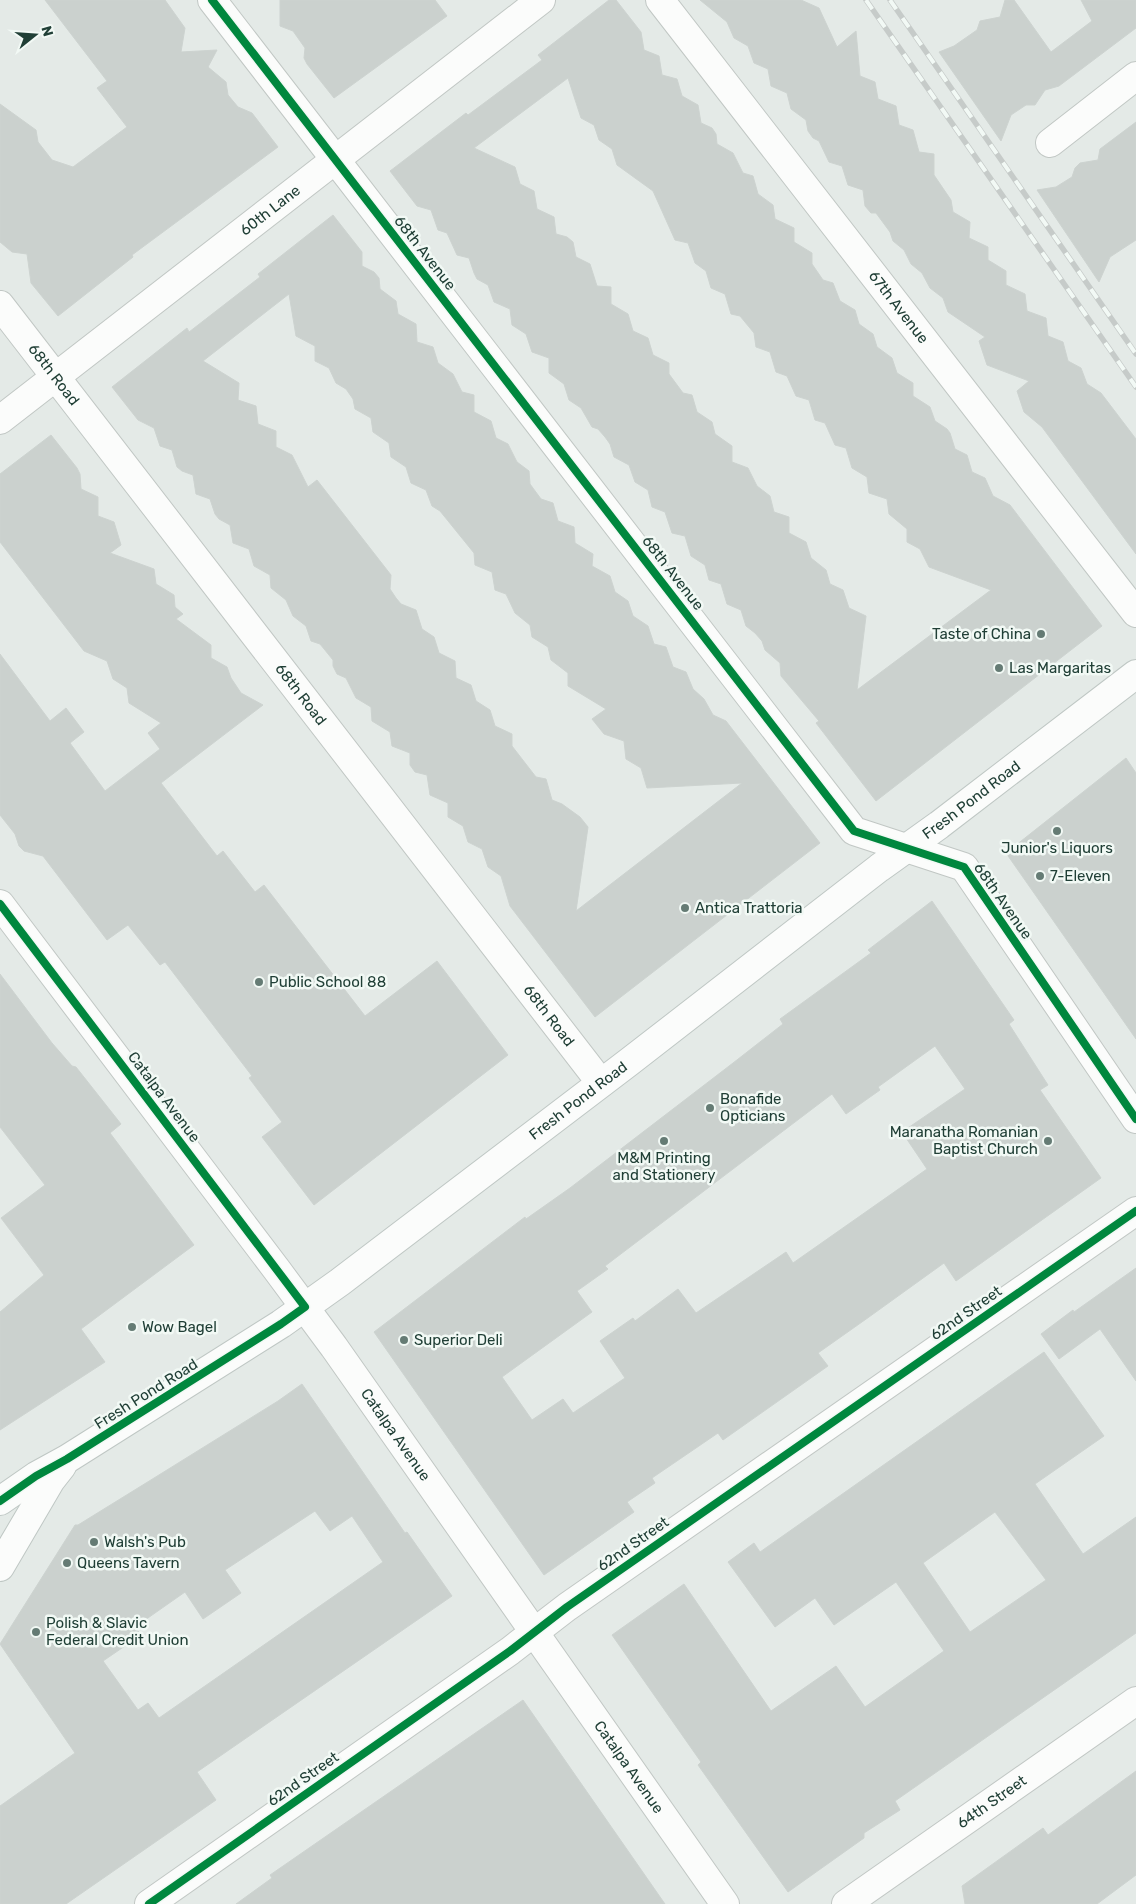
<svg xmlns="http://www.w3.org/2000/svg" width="1136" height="1904" viewBox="0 0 1136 1904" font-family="Rubik,sans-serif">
<rect width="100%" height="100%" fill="#e4eae7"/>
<path fill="#cbd1ce" stroke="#cdd3d0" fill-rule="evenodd" d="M45,0H165L185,28L181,52L217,50L208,67L226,82L228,95L238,107L252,113L278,147L132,255L133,257L58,316L31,283L27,254L12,252L0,242V104L36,130L38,142L52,160L73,167L127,127L97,88L107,81Z
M280,0H435L447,16L334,98L307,64L304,58L305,48L293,31L280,26Z
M609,0H616L641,32L644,50L659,56L662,75L677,79L682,96L698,105L701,123L712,128L716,134L717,144L733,153L743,173L753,176L758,194L773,205L775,219L794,228V242L812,253V264L823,280L833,283L840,301L855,310L859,324L873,334L877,347L892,358L897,373L913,383V396L930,407L935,421L947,429L950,433L955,449L967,455L972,472L985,478L993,496L1010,505L1102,626L876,801L816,723L819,721L781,676L780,663L765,650L762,641L755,633L746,626L741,610L727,604L721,584L709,580L705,565L691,556L685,536L672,533L665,512L652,507L648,490L635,482L629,465L614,457L610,444L605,437L598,429L592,427L581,408L569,400L564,384L549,373V358L532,352L526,334L512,325L510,309L494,302L488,285L477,279L474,273L469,258L457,255L447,233L438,230L431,210L417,206L390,171L466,113L468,115L542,60L538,55ZM568,78L581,118L594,125L599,140L612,149L617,165L653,191L675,240L688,243L695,263L706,271L711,288L725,294L731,314L740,316L754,333L756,347L770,352L776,372L787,376L796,396L809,400L815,420L825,423L835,445L846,448L852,468L867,477L869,493L887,499L889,514L907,529V542L920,549L929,567L991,590L857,690L866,616L849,608L843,590L830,584L826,570L811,558L806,542L789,533V517L774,512L770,496L757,486L748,468L732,462V446L715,434L712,422L697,412L692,395L683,393L669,374V363L653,355L648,338L633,331L628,314L611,304V287L597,286L590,264L576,257L573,242L567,237L556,234L554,217L537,209L534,191L520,184L515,167L474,148Z
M700,0H801L819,8L837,47L856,31L860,76L875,82L878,99L896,106L899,125L913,130L919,152L934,154V175L951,200L953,212L970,222L969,238L988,247V260L1006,271V285L1025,294L1027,311L1046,318L1048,336L1063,342L1068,361L1081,368L1087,384L1101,393L1136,439V554L1042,427L1024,412L1017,391L1029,381L987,365L979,341L985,337L948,312L943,298L930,288L922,273L911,264L904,250L893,241L890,232L876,213H871L865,206L863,190L848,185L842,166L829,162L819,141L813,138L808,131L806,120L791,109L787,93L771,86L768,69L754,63L748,46L734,38L727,22Z
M1005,0H1014L1051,52L1092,21L1081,0H1136V28L1059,86L1045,90L1035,105H1026L1011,115L1001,141L939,52L954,46L977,30L980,21L1000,17Z
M1136,122V240L1110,257L1099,282L1037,190L1056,187L1072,177L1075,168L1080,163L1098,160L1100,149Z
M333,215L362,252V266L374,272L379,278L380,289L396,301L398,314L416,324L417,342L433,347L438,363L453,374L462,392L474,395V412L491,421L496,438L508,444L517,462L529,471L530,484L541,499L553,503L558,521L574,527L575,543L593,554L592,566L610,576L615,592L628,601L633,616L648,626L654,644L666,647L673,667L686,672L693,689L704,699L713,715L726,721L820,843L595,1017L510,906L501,876L488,867L482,849L468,842L463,826L448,817V803L430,795L427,775L415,772L410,765V753L392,746L390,732L372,721L371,707L356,698L346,678L337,674L333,666V660L320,644L311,641L306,626L293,616L286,600L271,588L270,575L254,566L249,549L233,543L230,525L219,519L215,514L210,499L196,494L193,475L182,471L177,467L172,450L160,446L154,428L138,420L112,387L187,328L189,332L260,277L258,274ZM289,294L296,336L315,346V361L329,368L336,383L346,389L353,399L355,409L371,418L373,432L389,443L391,457L406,467L411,483L426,490L432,506L440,511L474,553L475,565L492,572L495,590L506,594L515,613L530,625L532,637L548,647L551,660L568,673V686L606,709L592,719L604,734L624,741L626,759L641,768L647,788L742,783L576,911L588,827L580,817L562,804L552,800L546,779L536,777L512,746V734L495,726L490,710L476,701L471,685L456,678L455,661L439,653L434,637L422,629L416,610L401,604L396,598L390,589L391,575L317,480L308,487L292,455L276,447V431L258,424L256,406L238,400L239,383L203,361Z
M51,435L77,468L80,474L81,489L98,497V516L114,522L121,545L110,553L154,569L156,584L174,595L175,607L183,614L176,619L211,645V658L227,667L231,678L241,693L263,705L161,783L217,856L223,851L255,892L264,885L365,1016L437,961L508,1055L314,1205L262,1137L282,1122L249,1078L252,1076L165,962L160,965L128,925L107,940L43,856L24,851L19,846L15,834L0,815V654L50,721L66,708L84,732L70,743L105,791L160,749L148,733L161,723L129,703L127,688L113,679L107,661L84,651L0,542V474Z
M1126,758L1136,773V1039L1006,853Z
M932,901L1014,1020L1009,1024L1048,1085L1040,1090L1101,1178L956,1281L944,1263L869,1317L818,1353L828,1366L723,1440L718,1433L652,1478L655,1483L627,1502L634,1512L544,1575L374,1332L525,1217L526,1219L570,1188L733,1063L783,1024L780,1019L871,953L868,950ZM935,1046L965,1089L902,1132L927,1169L793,1263L786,1252L696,1313L678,1289L635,1321L633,1318L600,1341L625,1378L573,1413L563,1399L532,1420L502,1377L592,1312L577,1291L608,1269L605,1266L832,1094L846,1114L880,1090L878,1087Z
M0,974L52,1043L72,1066L76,1067L121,1124L110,1133L194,1245L81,1329L105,1362L0,1430V1312L44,1275L1,1218L45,1185L0,1127Z
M1136,1268V1381L1100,1329L1059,1359L1041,1334L1073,1310L1074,1312Z
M1044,1352L1104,1436L1035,1484L1083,1554L1136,1517V1633L895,1801L900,1810L864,1833V1838L788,1892L698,1765L701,1762L612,1635L684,1584L771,1711L836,1666L865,1707L944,1651L896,1582L834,1625L815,1598L775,1627L728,1562L754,1543L760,1552ZM995,1512L1046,1580L970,1632L923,1563Z
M302,1384L405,1533L407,1532L452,1596L197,1772L216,1800L66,1904H0V1806L75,1753L0,1644L75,1525H78L146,1483L278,1401ZM315,1511L330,1531L352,1516L383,1562L159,1718L148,1703L138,1710L103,1661L141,1635L135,1627L185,1592L203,1619L241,1593L225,1570Z
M523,1700L665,1904H236L272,1878L270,1875Z
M1136,1771V1875L1097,1904H965L962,1886L1043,1828L1048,1835Z"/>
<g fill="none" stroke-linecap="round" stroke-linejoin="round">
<g stroke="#c1c7c4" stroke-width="30">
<g id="street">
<path d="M212,0L854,831L964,867L1136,1119"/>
<path id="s1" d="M660,0L1136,613"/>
<path d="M1050,143L1136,76"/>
<path id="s2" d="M0,305L601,1083"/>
<path id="s3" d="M0,420L541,0"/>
<path id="s4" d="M0,904L277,1270L334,1347L725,1904"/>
<path d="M149,1904L510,1651L567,1607L1136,1211"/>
<path id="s5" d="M846,1904L1136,1701"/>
</g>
</g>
<g stroke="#bfc7c4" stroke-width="30">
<g id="secondary">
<path id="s6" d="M0,1501L36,1476L67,1459L281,1324L340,1282L629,1062L879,868L939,825L1136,674"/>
<path d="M0,1567L51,1480L62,1466"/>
</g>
</g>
<use href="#street" stroke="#fbfcfb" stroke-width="28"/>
<use href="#secondary" stroke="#fbfcfb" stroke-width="28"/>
<g stroke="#c6cbc9" stroke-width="5.5">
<path id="rail" d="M866,0L1136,387
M890,0L1136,354"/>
</g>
<use href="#rail" stroke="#f2f9f5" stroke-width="4" stroke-dasharray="11" stroke-linecap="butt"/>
<g stroke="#f2f9f5" stroke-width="11">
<path id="cycleway" d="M212,0L854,831L964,867L1136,1119
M0,904L305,1307L281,1324L67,1459L36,1476L0,1501
M149,1904L510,1651L567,1607L1136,1211"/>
</g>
<use href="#cycleway" stroke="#00873e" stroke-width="8"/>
</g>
<g fill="#657b74" stroke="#f2f9f5" stroke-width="2">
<circle cx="1041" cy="634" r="5"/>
<circle cx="999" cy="668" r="5"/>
<circle cx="1057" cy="831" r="5"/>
<circle cx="1040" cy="876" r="5"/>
<circle cx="685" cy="908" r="5"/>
<circle cx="259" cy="982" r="5"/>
<circle cx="710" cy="1108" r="5"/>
<circle cx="664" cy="1141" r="5"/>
<circle cx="1048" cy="1141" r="5"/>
<circle cx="132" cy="1327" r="5"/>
<circle cx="404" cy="1340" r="5"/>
<circle cx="94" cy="1542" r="5"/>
<circle cx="67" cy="1563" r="5"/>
<circle cx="36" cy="1632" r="5"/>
</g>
<g text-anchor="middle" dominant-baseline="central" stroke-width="5" stroke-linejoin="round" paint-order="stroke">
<g font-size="15" fill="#203f36" stroke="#f2f9f5">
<text stroke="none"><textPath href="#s3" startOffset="342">60th Lane</textPath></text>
<text transform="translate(425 253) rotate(52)">68th Avenue</text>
<text stroke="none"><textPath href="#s1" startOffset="389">67th Avenue</textPath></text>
<text stroke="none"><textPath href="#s2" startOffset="88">68th Road</textPath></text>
<text transform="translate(673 573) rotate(52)">68th Avenue</text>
<text stroke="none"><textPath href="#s2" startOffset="492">68th Road</textPath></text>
<text stroke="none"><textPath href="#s6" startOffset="1199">Fresh Pond Road</textPath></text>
<text transform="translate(1003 901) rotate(55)">68th Avenue</text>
<text stroke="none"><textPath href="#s2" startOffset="898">68th Road</textPath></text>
<text transform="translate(164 1097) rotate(53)">Catalpa Avenue</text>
<text stroke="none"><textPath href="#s6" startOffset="704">Fresh Pond Road</textPath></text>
<text transform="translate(966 1313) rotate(-35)">62nd Street</text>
<text transform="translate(146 1394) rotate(-32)">Fresh Pond Road</text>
<text stroke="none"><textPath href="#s4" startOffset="662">Catalpa Avenue</textPath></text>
<text transform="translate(633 1544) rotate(-35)">62nd Street</text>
<text stroke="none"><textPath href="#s4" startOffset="1068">Catalpa Avenue</textPath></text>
<text transform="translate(303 1779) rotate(-35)">62nd Street</text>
<text stroke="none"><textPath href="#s5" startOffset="178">64th Street</textPath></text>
</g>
<g font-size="15" fill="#203f36" stroke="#f2f9f5" text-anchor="start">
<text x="1031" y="634" text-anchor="end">Taste of China</text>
<text x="1009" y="668">Las Margaritas</text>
<text x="1057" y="848" text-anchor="middle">Junior's Liquors</text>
<text x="1050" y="876">7-Eleven</text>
<text x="695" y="908">Antica Trattoria</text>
<text x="269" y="982">Public School 88</text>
<text x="720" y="1099">Bonafide<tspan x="720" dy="17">Opticians</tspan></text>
<text x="1038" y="1132" text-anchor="end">Maranatha Romanian<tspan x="1038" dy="17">Baptist Church</tspan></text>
<text x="664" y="1158" text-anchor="middle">M&amp;M Printing<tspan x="664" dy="17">and Stationery</tspan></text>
<text x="142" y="1327">Wow Bagel</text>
<text x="414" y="1340">Superior Deli</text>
<text x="104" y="1542">Walsh's Pub</text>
<text x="77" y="1563">Queens Tavern</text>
<text x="46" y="1623">Polish &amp; Slavic<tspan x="46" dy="17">Federal Credit Union</tspan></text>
</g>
</g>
<g transform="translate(35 35) rotate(73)" stroke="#f2f9f5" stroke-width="4" paint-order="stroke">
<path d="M0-4L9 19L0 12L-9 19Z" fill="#203f36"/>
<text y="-8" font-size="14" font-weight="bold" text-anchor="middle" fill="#203f36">N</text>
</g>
</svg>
